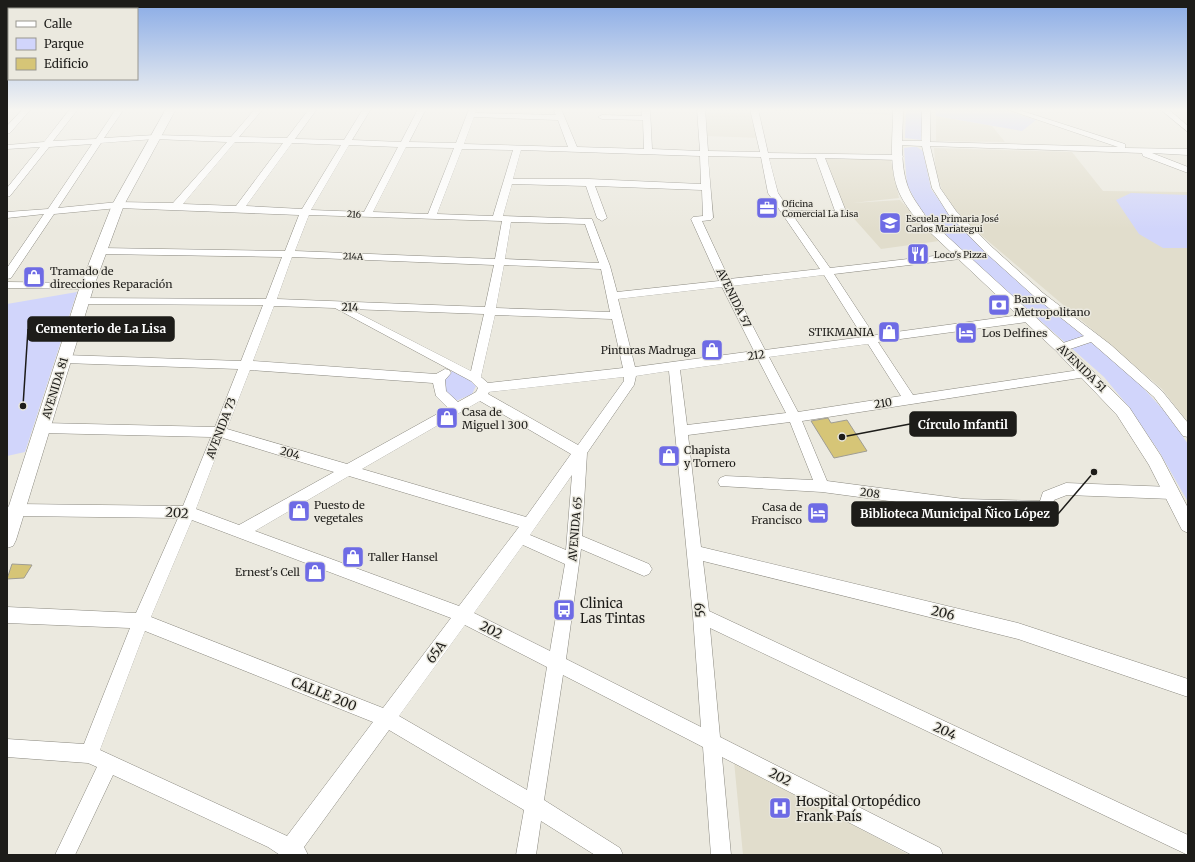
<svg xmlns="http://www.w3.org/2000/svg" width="1195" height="862" viewBox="0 0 1195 862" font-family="Merriweather,serif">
<rect width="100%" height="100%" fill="#ebe9df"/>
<path fill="#e1ddcc" d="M703,109H890V115L754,110L759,138L706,136Z
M936,116L992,126L1005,142L936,141Z
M934,148L1072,152L1103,191L1188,192V423L1162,389L961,218L942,190L936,172Z
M822,158L891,160L899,198L852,203L900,200L939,241L881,249L841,204Z
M734,761L909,855H743Z"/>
<path fill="#d1d5fb" d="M906,109H923L921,140L905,138Z
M935,109H1002L1036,120L1022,131L936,116Z
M911,147H917L923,151L931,189L949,214L982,248L1029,292L1106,354L1136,380L1167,414L1188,444V502L1160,453L1128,406L1104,377L955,245L920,209L907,185L904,148Z
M1131,193L1188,195V248H1163L1139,234L1116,200Z
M77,292L25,452L7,456V304Z
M452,371L477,384L472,394L456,401L444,392V380Z"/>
<path fill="#d6c577" stroke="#9f9d94" d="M828,418L831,423L847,420L867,451L834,458L811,421Z
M12,564L32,565L24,578L7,579Z"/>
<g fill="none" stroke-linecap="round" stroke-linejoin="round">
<g stroke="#8b8980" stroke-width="1">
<path id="minor" d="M23,109H31L10,133H7V126Z
M70,109H78L53,141L96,139L116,109H124L104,138L155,135L231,137L255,109H263L239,137L287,138L309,109H317L295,139L344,140L363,109H371L352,140L401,142L418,109H426L409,142L456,143L469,109H477L475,113L556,115L554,111L558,109L562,111L577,147L644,149L643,120L602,119L598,117L602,115L642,116V109H650L652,149L700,151L697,109H705L708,151L760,152L750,109H758L768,153L902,155L903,157L899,160L825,158L845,209L844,214L839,217H794L830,268L960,253L965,256L960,259L834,274L874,335L1027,314L1033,318L1027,322L878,342L913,395L1086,369L1090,370L1092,373L1090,376L1086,377L802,421L827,481L964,499L1040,501L1043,492L1066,483L1172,487L1177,489L1179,493L1177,497L1172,499L1067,495L1054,500L1051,511L1046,513L964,511L822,492L720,486L718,482L720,478L725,476L813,480L790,422L688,435L701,547L1018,623L1188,679V697L1018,639L703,561L709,611L1188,835V855L710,628L720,737L940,848L943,855H912L722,757L731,855H711L703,747L563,675L544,800L620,848L623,855H595L541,821L536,855H516L524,810L389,730L304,847L308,855H280L268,847L113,775L75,855H55L97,767L88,763L7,757V739L84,744L130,628L7,623V607L136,613L178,518L17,516L7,519V507L17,504L183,506L211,437L43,433L38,431L37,428L38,425L43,423L215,427L238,369L64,363L58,359L64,355L241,361L263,305L82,304L77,301L82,298L266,299L282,257L101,254L96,251L101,248L285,251L299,215L118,208L54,214L11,278L7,279V268L44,214L7,218V212L48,209L92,144L49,147L10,196L7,197V188L40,147L7,149V145L44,142ZM474,117L558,120L568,147L464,144ZM155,139L227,142L173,203L118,202L58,208L101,143ZM235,142L283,143L236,206L183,204ZM292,143L341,145L302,209L246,206ZM349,145L398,147L364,212L311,210ZM406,147L454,148L428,214L373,212ZM462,149L513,150L493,216L437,214ZM521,150L700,156L701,184L589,179H513ZM708,156L761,157L768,193L820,269L729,279L702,221L711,220L713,218ZM769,158H816L835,211H790L778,193ZM512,184L586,186L597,218L602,221L607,218L595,186L702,190L703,216L693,217L691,219L719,281L617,292L610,266L592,219L503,216ZM309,215L502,221L495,259L295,251ZM511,222L585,224L599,263L505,259ZM292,257L494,265L485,307L277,299ZM504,265L601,269L610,312L496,308ZM824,275L863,337L765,350L732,286ZM722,287L754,351L635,367L618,299ZM274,306L335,308L471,381L478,388L476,392L458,402L446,391L445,380L451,373L449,370L445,369L436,374L253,361ZM350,309L484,314L471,371ZM495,315L612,319L623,368L488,383L481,377ZM868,344L901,396L798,412L769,357ZM758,359L786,413L687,425L680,370ZM250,370L433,383L436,396L448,408L347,464L227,429ZM669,371L693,616L701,727L566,659L581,549L644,576L649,574L652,569L649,564L582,536L587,453L634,385L636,376ZM624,377V381L578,445L488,394L489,392ZM480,401L571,454L526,517L362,469ZM223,438L334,472L239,525L196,509ZM572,475L566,550L530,535ZM349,476L519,527L459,606L255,531ZM192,520L451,618L383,708L151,617ZM523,545L565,564L550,651L474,613ZM465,625L547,667L527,790L399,716ZM145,631L373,722L287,836L100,750Z
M922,109H930V142L1118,147L1006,109H1016L1125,144V148L1188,149V155L1152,153L1188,167V173L1143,156L1142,153L930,146L940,188L956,211L993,248L1043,293L1111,345L1162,391L1188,423V437L1183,436L1154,397L1091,342L1061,352L1057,351L1055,348L1057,345L1084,336L1035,297L985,252L949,215L932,188L922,146L898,145L894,143L898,141H922Z
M1160,109H1168L1188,126V132Z
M7,282L87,283L92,286L87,289L7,288Z"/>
</g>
<g stroke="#8b8980" stroke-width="1">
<path id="major" d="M166,109H176L124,205L94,286L16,540L13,546L7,548V512L80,286L112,205Z
M893,109H903C903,134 899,163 908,187C912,198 920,207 926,217L1066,345L1129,407L1161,456L1188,508V533L1182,530L1149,465L1117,415L1056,351L918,221C910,211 901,199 897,187C889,163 893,134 893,109Z"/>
</g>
<use href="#minor" fill="#fff" fill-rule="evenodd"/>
<use href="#major" fill="#fff" fill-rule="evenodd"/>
</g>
<linearGradient id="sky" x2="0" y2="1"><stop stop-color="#89abe6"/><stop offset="0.48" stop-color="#f6f5f1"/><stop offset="1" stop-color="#f6f5f1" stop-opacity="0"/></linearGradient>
<rect width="1195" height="229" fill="url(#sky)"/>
<defs>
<g id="office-square" transform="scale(1.15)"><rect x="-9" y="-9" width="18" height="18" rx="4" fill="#6e6be5" stroke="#ebe9df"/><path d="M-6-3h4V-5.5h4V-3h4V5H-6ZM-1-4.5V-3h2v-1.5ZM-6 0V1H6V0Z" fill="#fff"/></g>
<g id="school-square" transform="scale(1.15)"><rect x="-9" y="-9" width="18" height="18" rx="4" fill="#6e6be5" stroke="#ebe9df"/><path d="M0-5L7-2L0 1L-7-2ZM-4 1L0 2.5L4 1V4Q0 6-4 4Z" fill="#fff"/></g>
<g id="restaurant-square" transform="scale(1.15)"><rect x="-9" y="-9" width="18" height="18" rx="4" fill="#6e6be5" stroke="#ebe9df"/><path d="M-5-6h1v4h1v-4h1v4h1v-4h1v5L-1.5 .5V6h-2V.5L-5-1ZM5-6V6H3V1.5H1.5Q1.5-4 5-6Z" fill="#fff"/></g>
<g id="shop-square" transform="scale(1.15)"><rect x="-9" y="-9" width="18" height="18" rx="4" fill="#6e6be5" stroke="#ebe9df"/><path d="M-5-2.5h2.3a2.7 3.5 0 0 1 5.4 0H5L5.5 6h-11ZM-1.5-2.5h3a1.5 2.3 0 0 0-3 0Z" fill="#fff"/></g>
<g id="bank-square" transform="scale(1.15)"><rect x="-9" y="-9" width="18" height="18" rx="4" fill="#6e6be5" stroke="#ebe9df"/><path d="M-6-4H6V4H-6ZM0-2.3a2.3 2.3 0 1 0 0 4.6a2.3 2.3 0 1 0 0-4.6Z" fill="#fff"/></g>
<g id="hotel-square" transform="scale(1.15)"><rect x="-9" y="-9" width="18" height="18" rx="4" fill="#6e6be5" stroke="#ebe9df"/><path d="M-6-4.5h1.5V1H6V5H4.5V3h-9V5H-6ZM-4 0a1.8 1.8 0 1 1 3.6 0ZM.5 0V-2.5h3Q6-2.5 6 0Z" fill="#fff"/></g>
<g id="bus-square" transform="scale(1.15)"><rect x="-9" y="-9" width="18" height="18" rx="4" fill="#6e6be5" stroke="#ebe9df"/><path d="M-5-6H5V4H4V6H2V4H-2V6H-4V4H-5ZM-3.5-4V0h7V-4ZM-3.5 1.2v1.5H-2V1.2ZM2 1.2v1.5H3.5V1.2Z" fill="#fff"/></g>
<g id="hospital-square" transform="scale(1.15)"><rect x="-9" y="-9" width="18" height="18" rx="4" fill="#6e6be5" stroke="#ebe9df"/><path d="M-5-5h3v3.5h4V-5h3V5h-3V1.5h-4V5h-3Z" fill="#fff"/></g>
</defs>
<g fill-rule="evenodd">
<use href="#office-square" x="767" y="208"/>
<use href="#school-square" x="890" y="223"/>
<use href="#restaurant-square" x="918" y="254"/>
<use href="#shop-square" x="34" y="277"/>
<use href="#bank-square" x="999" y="305"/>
<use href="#shop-square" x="889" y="332"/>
<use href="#hotel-square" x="966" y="333"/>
<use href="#shop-square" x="712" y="350"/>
<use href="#shop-square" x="447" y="418"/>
<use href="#shop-square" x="669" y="456"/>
<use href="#shop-square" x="299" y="511"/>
<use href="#hotel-square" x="818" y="513"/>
<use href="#shop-square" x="353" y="557"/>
<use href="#shop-square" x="315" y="572"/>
<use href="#bus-square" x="564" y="610"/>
<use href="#hospital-square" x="780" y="808"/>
</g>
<g text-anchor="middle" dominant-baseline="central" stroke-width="3" stroke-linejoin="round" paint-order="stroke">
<g font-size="9" fill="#1d1c19" stroke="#ebe9df" text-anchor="start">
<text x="782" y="203">Oficina<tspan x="782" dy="10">Comercial La Lisa</tspan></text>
<text x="906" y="218">Escuela Primaria José<tspan x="906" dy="10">Carlos Mariategui</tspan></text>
<text x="934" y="254">Loco's Pizza</text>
</g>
<g font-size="9" fill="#1d1c19" stroke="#ebe9df">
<text transform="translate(354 214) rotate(3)">216</text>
<text transform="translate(353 256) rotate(2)">214A</text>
</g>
<g font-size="11" fill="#1d1c19" stroke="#ebe9df" text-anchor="start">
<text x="50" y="271">Tramado de<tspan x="50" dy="13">direcciones Reparación</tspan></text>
<text x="1014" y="299">Banco<tspan x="1014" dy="13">Metropolitano</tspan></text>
<text x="874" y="332" text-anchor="end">STIKMANIA</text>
<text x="982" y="333">Los Delfines</text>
<text x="696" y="350" text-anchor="end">Pinturas Madruga</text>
<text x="462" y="412">Casa de<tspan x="462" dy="13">Miguel l 300</tspan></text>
<text x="684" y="450">Chapista<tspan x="684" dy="13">y Tornero</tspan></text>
<text x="314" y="505">Puesto de<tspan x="314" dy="13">vegetales</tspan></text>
<text x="802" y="507" text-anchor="end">Casa de<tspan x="802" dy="13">Francisco</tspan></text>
<text x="368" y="557">Taller Hansel</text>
<text x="300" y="572" text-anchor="end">Ernest's Cell</text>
</g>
<g font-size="11" fill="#1d1c19" stroke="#ebe9df">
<text transform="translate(734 298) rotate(64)">AVENIDA 57</text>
<text transform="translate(350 307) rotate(2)">214</text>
<text transform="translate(756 355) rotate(-8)">212</text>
<text transform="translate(1082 368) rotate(44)">AVENIDA 51</text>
<text transform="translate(55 388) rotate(-73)">AVENIDA 81</text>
<text transform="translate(883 403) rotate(-9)">210</text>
<text transform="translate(221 428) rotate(-69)">AVENIDA 73</text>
<text transform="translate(290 453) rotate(16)">204</text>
<text transform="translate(870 493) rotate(8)">208</text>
<text transform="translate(575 529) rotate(-85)">AVENIDA 65</text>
</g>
<g font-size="13" fill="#1d1c19" stroke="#ebe9df">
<text transform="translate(177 513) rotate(5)">202</text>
<text transform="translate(700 610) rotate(-96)">59</text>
<text transform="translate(943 613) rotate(14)">206</text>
<text transform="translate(491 630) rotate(27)">202</text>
<text transform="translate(436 652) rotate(-54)">65A</text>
<text transform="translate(324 694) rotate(22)">CALLE 200</text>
<text transform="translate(945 731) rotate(25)">204</text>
<text transform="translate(780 777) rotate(27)">202</text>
</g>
<g font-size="13" fill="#1d1c19" stroke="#ebe9df" text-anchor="start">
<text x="580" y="603">Clinica<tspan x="580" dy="15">Las Tintas</tspan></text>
<text x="796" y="801">Hospital Ortopédico<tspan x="796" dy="15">Frank País</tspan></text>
</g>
</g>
<path fill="none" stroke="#1d1c19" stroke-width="1.5" d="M23 406L28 329M842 437L910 424M1094 472L1058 514"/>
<g fill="#1d1c19" stroke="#ebe9df" stroke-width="1.5">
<circle cx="23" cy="406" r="4"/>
<circle cx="842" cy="437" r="4"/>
<circle cx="1094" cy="472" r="4"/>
</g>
<g fill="#1d1c19" stroke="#1d1c19" stroke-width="1.5">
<rect x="28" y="317" width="146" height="24" rx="4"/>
<rect x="910" y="412" width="106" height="24" rx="4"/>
<rect x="852" y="502" width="206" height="24" rx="4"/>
</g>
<g font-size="12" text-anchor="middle" font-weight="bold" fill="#fff">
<text x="101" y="333">Cementerio de La Lisa</text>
<text x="963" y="429">Círculo Infantil</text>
<text x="955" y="518">Biblioteca Municipal Ñico López</text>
</g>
<rect width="1195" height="862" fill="none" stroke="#1d1c19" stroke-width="16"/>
<rect x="8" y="8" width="130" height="72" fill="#ebe9df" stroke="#999790"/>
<rect x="16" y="21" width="20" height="6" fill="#ffffff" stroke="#999790"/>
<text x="44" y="28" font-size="12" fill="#1d1c19">Calle</text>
<rect x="16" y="38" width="20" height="12" fill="#d1d5fb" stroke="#999790"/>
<text x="44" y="48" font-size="12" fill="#1d1c19">Parque</text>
<rect x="16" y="58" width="20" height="12" fill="#d6c577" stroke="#999790"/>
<text x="44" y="68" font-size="12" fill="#1d1c19">Edificio</text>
</svg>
